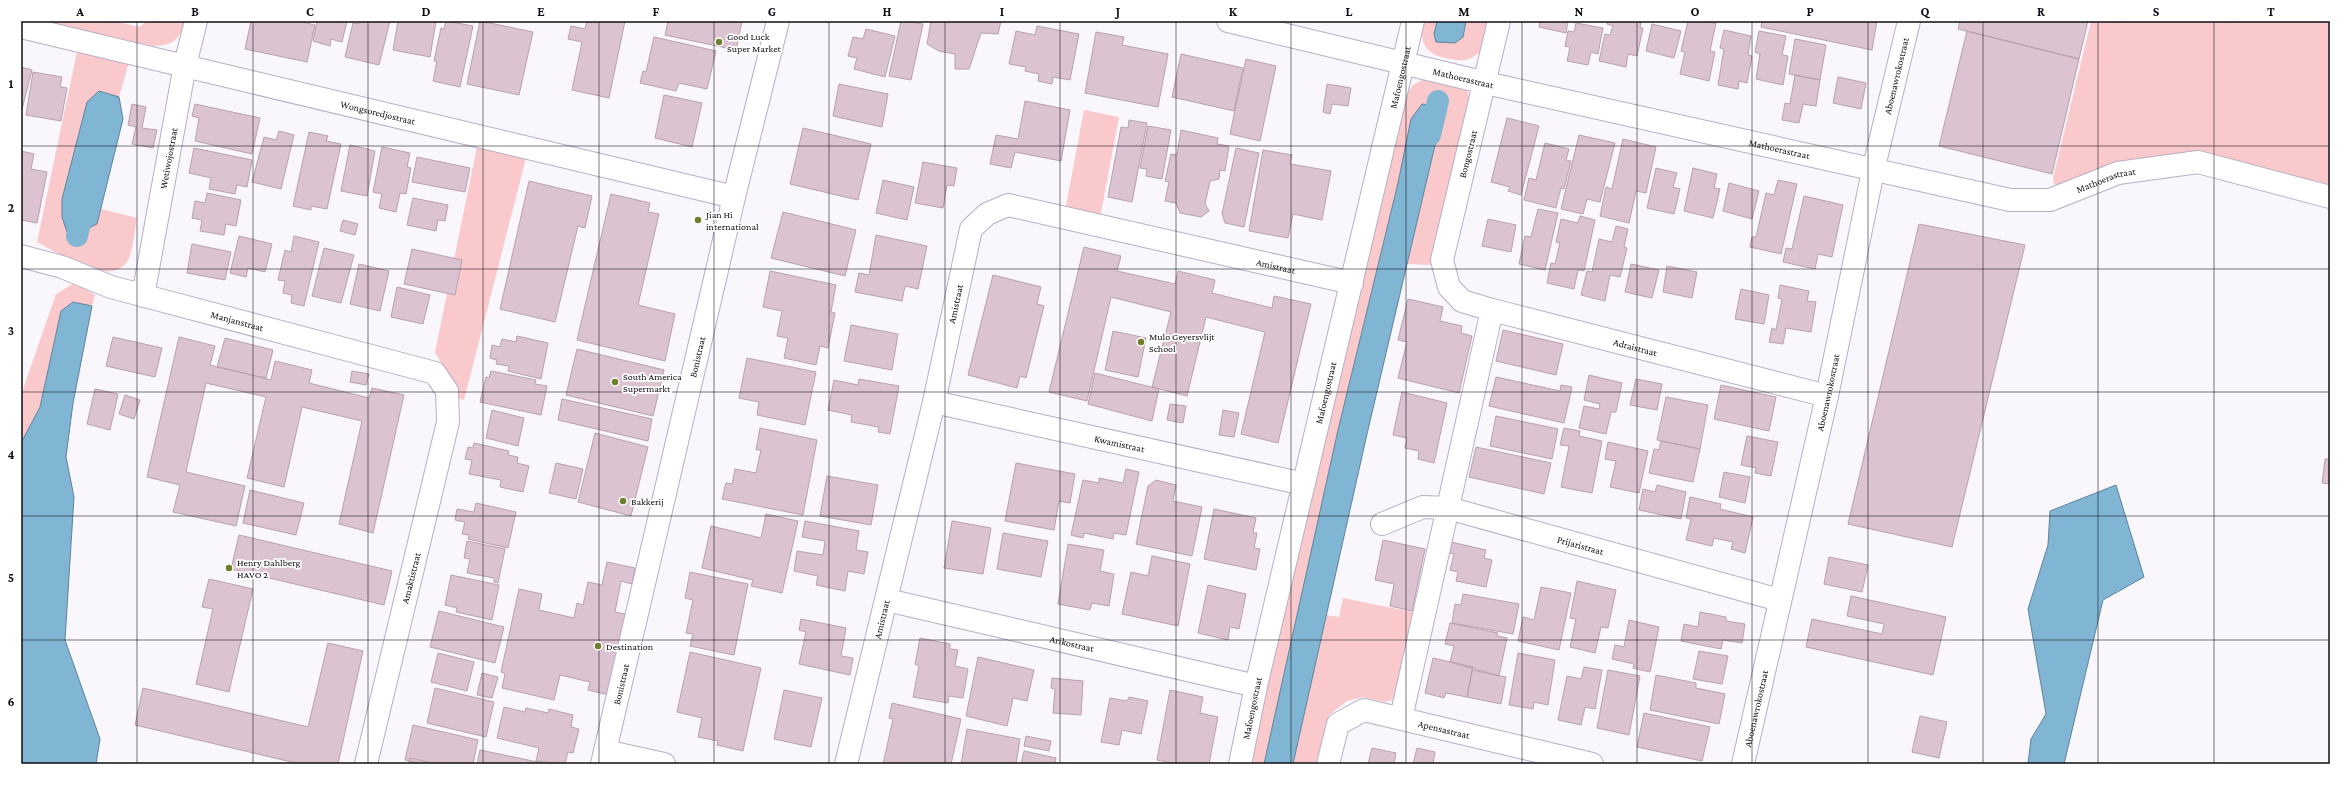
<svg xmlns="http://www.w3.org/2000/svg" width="2351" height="785" viewBox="0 0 2351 785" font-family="'Crimson Pro',serif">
<rect width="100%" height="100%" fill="#f9f7fc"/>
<path fill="#fac9cb" d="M39,21H114L139,27L147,21H185C180,40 173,45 154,46Z
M1423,21H1437L1434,34L1463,37L1466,21H1492L1483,51C1478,53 1474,57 1469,59C1465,61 1456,60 1451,59C1428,56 1418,45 1423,21Z
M2091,21H2330V188L2188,154L2063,186L2054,184L2053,178Z
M77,52L129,62L119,97L99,91L62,217L67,232L75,234L96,224L101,209L137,218C134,230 134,249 128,260C111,290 59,253 37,242Z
M1424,79L1460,85L1468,92L1470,102L1431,265L1407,264L1444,108L1422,104L1411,119L1398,183L1338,430L1264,764H1247L1406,95L1413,85Z
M1084,110L1119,117L1100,218L1065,211Z
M477,147L526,158L464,400L450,396V379L435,352Z
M75,283L95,295L92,306L73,302L61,311L40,407L21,443V395L56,294Z
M1343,598L1417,613L1400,688L1394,699L1385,702L1363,697L1347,701L1329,715L1317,764H1293L1326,615L1339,617Z"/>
<path fill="#81b5d4" stroke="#5f839b" d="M1437,21H1466L1463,37L1455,43L1436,42L1434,34Z
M99,91L119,97L123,119L97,224L75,234L67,232L62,217V199L87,102Z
M1422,104L1444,107L1367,434L1293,764H1264L1338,430L1398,183L1411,119Z
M73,302L92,306L73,403L66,457L74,497L65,640L100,739L96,764H21V443L40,407L61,311Z
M2116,485L2144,577L2103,600L2064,764H2028L2031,739L2046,714L2028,609L2048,545L2050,511Z"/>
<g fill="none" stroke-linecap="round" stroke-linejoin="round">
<path stroke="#81b5d4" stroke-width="22" d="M1430,135L1438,101
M77,236L85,202"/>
</g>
<path fill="#dbc3d2" stroke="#b8a0af" d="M251,21H298L315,25L307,62L245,49Z
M317,21H347L342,42L331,39L330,46L313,41Z
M359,21H390L379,65L345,57L353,23L359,24Z
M398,21H436L430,57L393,50Z
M446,21L473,26L460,87L433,81L437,61H434L441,28L444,29Z
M480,21L533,32L519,95L467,84Z
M587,21H625L609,98L572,90L582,42L568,39L571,26L585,29Z
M668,21H742L736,50L665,35Z
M901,21L923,24L911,80L889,76Z
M931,21H1001L998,34L981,33L969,69H955V54L939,51L927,44Z
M1540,21H1568L1566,33L1539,27Z
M1608,21H1641L1640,28H1643L1637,56L1628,54L1626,67L1599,61L1605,34L1610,35L1613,26L1607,24Z
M1688,21L1716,23L1710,51L1715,52L1709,81L1680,74L1685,52L1681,51Z
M1762,21H1877L1872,50L1761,27Z
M1960,21H2088L2079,59L1958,29Z
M1576,23L1603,28L1598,54L1591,52L1588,65L1567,61L1570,47L1565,46L1568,31L1574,32Z
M1652,24L1681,31L1674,58L1646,51Z
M1037,26L1079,34L1070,80L1053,77L1052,84L1038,81L1039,74L1025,71L1026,67L1009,64L1016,31L1035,35Z
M866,29L895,36L885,77L854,69L857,58L848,56L853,37L863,39Z
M1724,30L1751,36L1748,55L1752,56L1747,83L1739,81L1738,89L1718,85L1724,49L1720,48Z
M1759,31L1786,36L1782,55L1788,56L1783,85L1756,79L1760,54L1755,52Z
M1967,31L2079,59L2052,174L1939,146Z
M1096,32L1124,37L1122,45L1168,54L1158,107L1085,93Z
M654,37L716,51L707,89L679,83L676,91L640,83L643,71L646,72Z
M1795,39L1826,45L1820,80L1789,74Z
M1181,54L1243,68L1234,111L1172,97Z
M1246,59L1276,66L1260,141L1230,134Z
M21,67L32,70L21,113Z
M33,72L62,77L60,87L67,88L61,121L26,115Z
M1795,75L1820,80L1816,106L1803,104L1799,123L1782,120L1785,103L1790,104Z
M1838,77L1866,83L1861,109L1833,103Z
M839,84L888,94L882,127L833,116Z
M1327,84L1351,88L1348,106L1332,104L1330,114L1323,112Z
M664,95L702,103L692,147L655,138Z
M1025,101L1070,110L1061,161L1015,152L1011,168L990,164L996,135L1018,139Z
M132,104L146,107L142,128L157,130L153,148L132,144L136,127L128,125Z
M195,104L260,118L252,154L195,141L199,118L192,116Z
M1507,118L1539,126L1521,195L1508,191L1510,187L1491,182Z
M1129,120L1147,123L1132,202L1108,197L1121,127L1128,128Z
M1148,126L1171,130L1162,179L1146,176L1147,169L1140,168Z
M803,128L871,144L858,200L790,184Z
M1181,130L1218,138L1217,144L1229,146L1225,171L1220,170L1219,179L1210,181L1205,204L1209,211L1201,217L1180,213L1176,203L1165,201L1169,182L1165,181L1171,154L1177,155Z
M279,131L294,135L281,189L252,182L264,137L276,140Z
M309,132L328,136L326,141L341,144L327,209L311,206V210L293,206Z
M1579,135L1615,143L1600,202L1587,199L1583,214L1561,209Z
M1623,139L1656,147L1646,193L1636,191L1629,223L1600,216L1606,187L1612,189Z
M1545,143L1569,149L1566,160L1571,161L1564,189L1561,188L1556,208L1524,200L1529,178L1536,180Z
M350,145L375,151L367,196L341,191Z
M382,147L410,153L407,167L411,168L406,194L400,193L396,212L379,208L382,194L373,192Z
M194,148L252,160L247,187L237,185L235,194L209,189L211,178L189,173Z
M1236,148L1259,153L1244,227L1225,223L1222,214Z
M1263,150L1292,155L1290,164L1331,171L1322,220L1293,214L1288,238L1249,231Z
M21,151L34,154L31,169L47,172L37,223L21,220Z
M417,157L470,168L465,192L412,182Z
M923,162L957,168L954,186L947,185L943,208L915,203Z
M1656,168L1677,173L1673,187L1680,189L1674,214L1647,208Z
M1693,168L1717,174L1714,188L1720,189L1713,218L1684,211Z
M883,180L914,187L907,220L876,213Z
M1778,180L1797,184L1781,254L1750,247L1752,237H1756L1766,193L1774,195Z
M529,181L592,196L585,228L578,226L555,322L500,309Z
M1729,183L1759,191L1752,219L1723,211Z
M207,193L241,200L236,226L226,224L224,235L200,231L202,220L192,218L195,201L205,203Z
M611,194L650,203L648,212L659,214L638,305L675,314L665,361L577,340Z
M1804,196L1843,205L1832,257L1818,254L1815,269L1783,262L1786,248L1792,249Z
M413,198L448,205L445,221L438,220L436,231L407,225Z
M1538,209L1558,213L1545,270L1519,264L1525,236L1531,237Z
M783,212L856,230L845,276L771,258Z
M1580,216L1595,220L1584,271L1578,270L1574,289L1547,283L1551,263L1555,264L1560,243L1556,242L1561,219L1578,223Z
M1488,219L1516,225L1511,252L1482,246Z
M343,220L358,224L355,235L340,231Z
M1919,224L2025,245L1952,547L1848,524Z
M1616,226L1628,229L1624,247L1627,248L1620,277L1610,275L1605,301L1581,295L1587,271L1592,272L1599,239L1612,242Z
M876,235L927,246L918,289L905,286L902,301L855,292L859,273L869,275Z
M239,236L272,244L265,272L248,268L246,277L230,273Z
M294,236L319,242L304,306L291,303L292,295L283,293L285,281L278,280L285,250L291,252Z
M192,244L231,252L225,280L187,273Z
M1084,247L1121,256L1117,271L1175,284L1178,271L1215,280L1212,293L1272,308L1274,296L1311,304L1278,443L1241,434L1265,332L1206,317L1187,396L1152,387L1171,312L1111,297L1087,401L1049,392Z
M324,248L354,255L341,303L312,296Z
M412,249L462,260L455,295L404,284Z
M359,264L389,271L380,311L350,304Z
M1631,264L1659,270L1652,298L1625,292Z
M1667,266L1697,272L1692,298L1663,292Z
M770,271L836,285L831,312L835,313L828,348L820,346L816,365L784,358L788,338L777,336L782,311L763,307Z
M993,275L1041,287L1037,304L1044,306L1026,378L1020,376L1017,388L968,375Z
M1780,285L1809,291L1807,301L1816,302L1811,332L1786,328L1783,344L1769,342L1772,328L1776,330L1782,299L1778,298Z
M397,287L430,295L423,324L391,317Z
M1741,289L1769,295L1764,324L1735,319Z
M1408,299L1443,307L1440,321L1462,326L1461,333L1472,336L1459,393L1398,378L1407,342L1398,340Z
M851,325L898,334L892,370L844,361Z
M1503,330L1563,344L1556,375L1496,361Z
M1113,331L1146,338L1138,377L1105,370Z
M517,336L548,343L541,379L508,371L509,366L496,364L497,360L490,358L492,345L500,347L502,339L516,342Z
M113,337L162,348L155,377L106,366Z
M179,337L215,346L210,365L271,380L275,361L312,370L309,383L369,398L372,388L404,395L373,533L339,524L362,421L302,407L284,487L247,478L266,397L206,383L186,472L245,486L236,526L173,512L180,485L147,477Z
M225,338L273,350L266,378L217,367Z
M577,349L664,370L653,416L566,395Z
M747,358L816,372L805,425L757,415L759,402L739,398Z
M352,371L369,374L366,385L350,382Z
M491,371L536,380L535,384L547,386L541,415L480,402L486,377L489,378Z
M1095,373L1159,389L1152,421L1088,404Z
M1589,375L1622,383L1616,412H1611L1606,434L1579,428L1584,406L1599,409L1600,404L1584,400Z
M1496,377L1560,391L1561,385L1572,387L1564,423L1489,406Z
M859,379L899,386L890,434L878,432L879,427L851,422L852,415L828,410L834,380L858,385Z
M1636,379L1662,384L1657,410L1630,405Z
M1721,385L1776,397L1769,431L1714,419Z
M95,389L118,394L110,430L87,424Z
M1402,392L1447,403L1434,463L1418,459L1419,451L1405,448L1407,438L1393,435Z
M125,395L140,400L134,419L119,414Z
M1666,397L1708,405L1700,449L1657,440Z
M562,399L652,419L648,441L558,420Z
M1170,404L1186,406L1183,423L1167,420Z
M492,410L524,418L518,446L486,438Z
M1223,410L1239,413L1234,437L1219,435Z
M1496,416L1558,429L1552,459L1490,446Z
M760,428L817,440L803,515L722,499L726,483L732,484L735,469L756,473L761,450H756Z
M1564,428L1580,431L1579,436L1602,441L1592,493L1561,487L1569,446L1560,445Z
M595,433L648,447L631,516L578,502Z
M1747,436L1778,442L1771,476L1755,473L1756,468L1741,465Z
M1661,441L1700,449L1693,482L1649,473L1654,449L1659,450Z
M1608,442L1648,451L1639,493L1610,487L1616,461L1605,459Z
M474,443L509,451L508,455L518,457L517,463L529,466L523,492L500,487L501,480L469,474L472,460L465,459L468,447L473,448Z
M1476,447L1551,463L1544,494L1469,477Z
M2325,459H2330V484L2322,483Z
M556,463L583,469L576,499L549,493Z
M1016,463L1075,474L1070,503L1059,501L1054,530L1005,521Z
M1126,469L1139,472L1126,535L1114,533L1113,539L1084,533L1083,538L1071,535L1083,480L1099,483V478L1123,483Z
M1724,472L1750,477L1745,503L1719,497Z
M827,476L878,485L871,525L820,516Z
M1156,480L1176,485L1173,501L1202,507L1192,556L1136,544L1148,486Z
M1657,485L1686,492L1681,519L1639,510L1643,489L1655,492Z
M250,490L304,503L296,535L243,523Z
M1690,497L1721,504L1720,509L1753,517L1745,553L1731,549L1733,542L1714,538L1712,546L1686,540L1691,519L1686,518Z
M476,503L516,512L508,548L468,539L469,535L462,534L465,522L455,520L457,509L474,512Z
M1214,509L1256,518L1253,533H1257L1254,548L1260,549L1256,570L1204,559Z
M766,514L798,521L782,593L751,586L753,580L702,568L711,526L761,538Z
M805,521L859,531L856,550L868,552L864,574L848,571L845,591L816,585L818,576L794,571L797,551L823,555L825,541L802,537Z
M952,521L991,528L983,574L944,568Z
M1003,533L1048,541L1041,577L997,569Z
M239,535L392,571L384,605L231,569Z
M1383,540L1425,549L1412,611L1390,606L1394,584L1375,580Z
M467,541L505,549L498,583L494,582V578L467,573L470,559L464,558Z
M1451,542L1486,550L1484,558L1492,560L1486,587L1456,581L1458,572L1450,570L1454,554L1449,553Z
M1068,544L1104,550L1100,571L1114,574L1109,606L1092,603L1090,610L1058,604Z
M1152,556L1190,564L1178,626L1122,614L1131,572L1148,576Z
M1829,557L1868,565L1862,592L1824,584Z
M607,562L635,568L632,584L621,581L615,612L630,615L613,696L588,690L590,682L560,675L554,700L502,688L505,674L501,672L519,589L542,594L539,610L574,618L577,603L583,605L588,582L602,585Z
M690,572L748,584L734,655L690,646L693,634L686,633L693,600L685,598Z
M451,575L499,585L492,620L456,612L457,608L445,605Z
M209,579L253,589L229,692L196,684L213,609L202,607Z
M1577,581L1616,590L1608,628L1601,627L1595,653L1570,647L1576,619L1570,618Z
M1208,585L1246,594L1239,629L1230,627L1228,640L1198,633Z
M1541,587L1571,593L1559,650L1518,641L1523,617L1534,620Z
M1463,594L1519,604L1513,634L1452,623L1455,604L1461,605Z
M1851,596L1946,617L1933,675L1806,647L1812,619L1882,634L1884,624L1847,616Z
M439,611L504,627L495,663L430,647Z
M1700,612L1726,617V621L1745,624L1742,643L1723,640L1721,649L1681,641L1684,624L1698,627Z
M801,619L846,628L841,656L853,658L850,675L799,664L806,632L799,630Z
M1629,620L1659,627L1650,672L1633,668L1634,664L1612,659L1615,645L1624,647Z
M1450,623L1498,633L1497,636L1507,638L1499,676L1450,662L1454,646L1445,644Z
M920,638L950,644V649L958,650L955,666L968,669L963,698L949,696L948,703L913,697L919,666L915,664Z
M328,643L363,651L338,764H300L135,725L143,688L308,727Z
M1699,651L1728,656L1722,684L1693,679Z
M690,652L761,668L743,751L717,745L718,741L698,737L702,718L677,712Z
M438,653L474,662L467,691L431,682Z
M1518,653L1555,660L1548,705L1534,702L1533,709L1509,705Z
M978,657L1034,670L1027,701L1013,698L1007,726L966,716Z
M1433,658L1473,667L1467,697L1446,693L1444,698L1425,693Z
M1584,667L1602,670L1595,709L1585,707L1581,725L1558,720L1567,676L1581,679Z
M1472,670L1506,677L1501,704L1467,697Z
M1608,670L1640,676L1629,735L1597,728Z
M482,673L498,677L492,698L477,695Z
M1656,675L1696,683V688L1725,694L1719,724L1650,710Z
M1052,678L1083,681L1081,715L1053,713L1055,689L1051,688Z
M435,688L494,702L486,737L427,723Z
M784,690L822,698L811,747L774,739Z
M1170,690L1203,697L1200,713L1218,717L1209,764H1177L1157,760Z
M1129,697L1148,701L1141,734L1122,730L1119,745L1101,742L1110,698L1127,701Z
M892,703L961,719L951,764H883L893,719L889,718Z
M504,707L525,712L526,708L548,713L549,709L573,715L571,727L579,729L573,753L568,752L565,764L536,761L539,748L497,738Z
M1644,713L1710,727L1702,761L1637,747Z
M1920,716L1947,722L1939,758L1912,752Z
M413,725L478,740L473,764H422L405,760Z
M967,729L1020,739L1016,764H961Z
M1026,736L1051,741L1049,751L1024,746Z
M1372,748L1396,753L1394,764H1368Z
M1417,748L1435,752L1433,764H1413Z
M480,750L547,764H477Z
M1024,751L1056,758L1055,764H1021Z
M410,758L437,764H409Z"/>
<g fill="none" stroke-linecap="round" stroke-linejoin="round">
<g stroke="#b8aec5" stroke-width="24">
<g id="street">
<path id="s1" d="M1228,21L1486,83L2010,200H2050L2118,173L2198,162L2330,197"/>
<path id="s2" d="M1499,21L1442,260L1449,287L1462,301L1492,310L1827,396"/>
<path id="s3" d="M21,27L734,197"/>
<path id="s4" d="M21,256L62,267L111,287L435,373L447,391L448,422L366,764"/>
<path id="s5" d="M143,296L185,65L196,21"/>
<path id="s6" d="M934,402L1304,484"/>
<path id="s7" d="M1382,524L1423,507L1448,508L1779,600"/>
<path id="s8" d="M887,600L1256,686"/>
<path d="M1401,718L1492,310"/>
<path d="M605,751L664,764"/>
<path id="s9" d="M846,764L934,402L971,229L987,214L1008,205L1352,283"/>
<path id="s10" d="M1240,764L1256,686L1413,21"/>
<path id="s11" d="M1328,764L1338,724L1364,710L1592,764"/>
<path id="s12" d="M1743,764L1827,396L1873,171L1909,21"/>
</g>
</g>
<g stroke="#b8aec5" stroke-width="24">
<g id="secondary">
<path id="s13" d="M602,764L734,197L778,21"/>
</g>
</g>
<use href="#street" stroke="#fff" stroke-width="22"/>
<use href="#secondary" stroke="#fff" stroke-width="22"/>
</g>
<path fill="none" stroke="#110d15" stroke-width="1" stroke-opacity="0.55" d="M137,21V764M253,21V764M368,21V764M483,21V764M599,21V764M714,21V764M829,21V764M945,21V764M1060,21V764M1176,21V764M1291,21V764M1406,21V764M1522,21V764M1637,21V764M1752,21V764M1868,21V764M1983,21V764M2098,21V764M2214,21V764M21,146H2330M21,269H2330M21,392H2330M21,516H2330M21,640H2330"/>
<g fill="#6d7e2d" stroke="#fff" stroke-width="1.5">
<circle cx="719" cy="42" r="4"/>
<circle cx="698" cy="220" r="4"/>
<circle cx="1141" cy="342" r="4"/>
<circle cx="615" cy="382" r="4"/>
<circle cx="623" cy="501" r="4"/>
<circle cx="229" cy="568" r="4"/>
<circle cx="598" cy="646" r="4"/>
</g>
<g text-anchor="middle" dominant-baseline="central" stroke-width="3.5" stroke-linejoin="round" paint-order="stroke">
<g font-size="10" fill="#110d15" stroke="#fff" text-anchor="start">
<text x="727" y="36">Good Luck<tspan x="727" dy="12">Super Market</tspan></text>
<text x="706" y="214">Jian Hi<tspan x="706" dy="12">international</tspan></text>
<text x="1149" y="336">Mulo Geyersvlijt<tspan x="1149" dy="12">School</tspan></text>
<text x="623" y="376">South America<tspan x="623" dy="12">Supermarkt</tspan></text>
<text x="631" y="501">Bakkerij</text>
<text x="237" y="562">Henry Dahlberg<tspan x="237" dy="12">HAVO 2</tspan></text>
<text x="606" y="646">Destination</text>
</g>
<g font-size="10" fill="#110d15" stroke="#fff">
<text stroke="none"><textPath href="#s12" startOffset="705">Aboenawrokostraat</textPath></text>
<text stroke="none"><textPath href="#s10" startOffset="705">Mafoengostraat</textPath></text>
<text stroke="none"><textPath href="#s1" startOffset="242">Mathoerastraat</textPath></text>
<text stroke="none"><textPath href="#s3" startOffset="367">Wongsoredjostraat</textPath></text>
<text stroke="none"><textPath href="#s1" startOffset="566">Mathoerastraat</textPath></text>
<text transform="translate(1468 154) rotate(-76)">Bongostraat</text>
<text stroke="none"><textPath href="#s5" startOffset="140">Wetiwojostraat</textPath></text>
<text stroke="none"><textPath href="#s1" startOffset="902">Mathoerastraat</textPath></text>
<text stroke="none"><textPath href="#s9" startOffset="869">Amistraat</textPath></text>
<text stroke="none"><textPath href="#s9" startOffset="473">Amistraat</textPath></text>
<text stroke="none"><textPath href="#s4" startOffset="226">Manjanstraat</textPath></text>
<text stroke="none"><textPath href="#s2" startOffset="472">Adraistraat</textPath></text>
<text stroke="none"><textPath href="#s13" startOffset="418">Bonistraat</textPath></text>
<text stroke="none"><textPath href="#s10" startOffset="381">Mafoengostraat</textPath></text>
<text stroke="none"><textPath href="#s12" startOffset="381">Aboenawrokostraat</textPath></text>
<text stroke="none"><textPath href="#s6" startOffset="190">Kwamistraat</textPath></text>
<text stroke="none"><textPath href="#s7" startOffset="207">Prijaristraat</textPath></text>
<text transform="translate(411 578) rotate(-76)">Amaktistraat</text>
<text stroke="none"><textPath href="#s9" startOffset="149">Amistraat</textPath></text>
<text stroke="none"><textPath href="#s8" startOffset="190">Arikostraat</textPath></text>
<text stroke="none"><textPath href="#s13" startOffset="82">Bonistraat</textPath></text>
<text stroke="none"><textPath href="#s10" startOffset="57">Mafoengostraat</textPath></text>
<text stroke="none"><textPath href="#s12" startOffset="57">Aboenawrokostraat</textPath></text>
<text stroke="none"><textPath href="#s11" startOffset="153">Apensastraat</textPath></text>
</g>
</g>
<rect width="2351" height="785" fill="none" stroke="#ffffff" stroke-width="44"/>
<rect x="22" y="22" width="2307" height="741" fill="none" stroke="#110d15" stroke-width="1.5"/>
<g font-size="13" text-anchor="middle" font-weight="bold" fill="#110d15">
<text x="80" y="16">A</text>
<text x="195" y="16">B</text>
<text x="310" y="16">C</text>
<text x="426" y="16">D</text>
<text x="541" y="16">E</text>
<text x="656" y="16">F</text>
<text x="772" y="16">G</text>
<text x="887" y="16">H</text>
<text x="1002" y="16">I</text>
<text x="1118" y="16">J</text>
<text x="1233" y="16">K</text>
<text x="1349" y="16">L</text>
<text x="1464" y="16">M</text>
<text x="1579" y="16">N</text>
<text x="1695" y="16">O</text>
<text x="1810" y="16">P</text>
<text x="1925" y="16">Q</text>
<text x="2041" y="16">R</text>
<text x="2156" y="16">S</text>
<text x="2271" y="16">T</text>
<text x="11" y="88">1</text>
<text x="11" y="212">2</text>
<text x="11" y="335">3</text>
<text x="11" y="459">4</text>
<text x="11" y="582">5</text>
<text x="11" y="706">6</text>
</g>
</svg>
